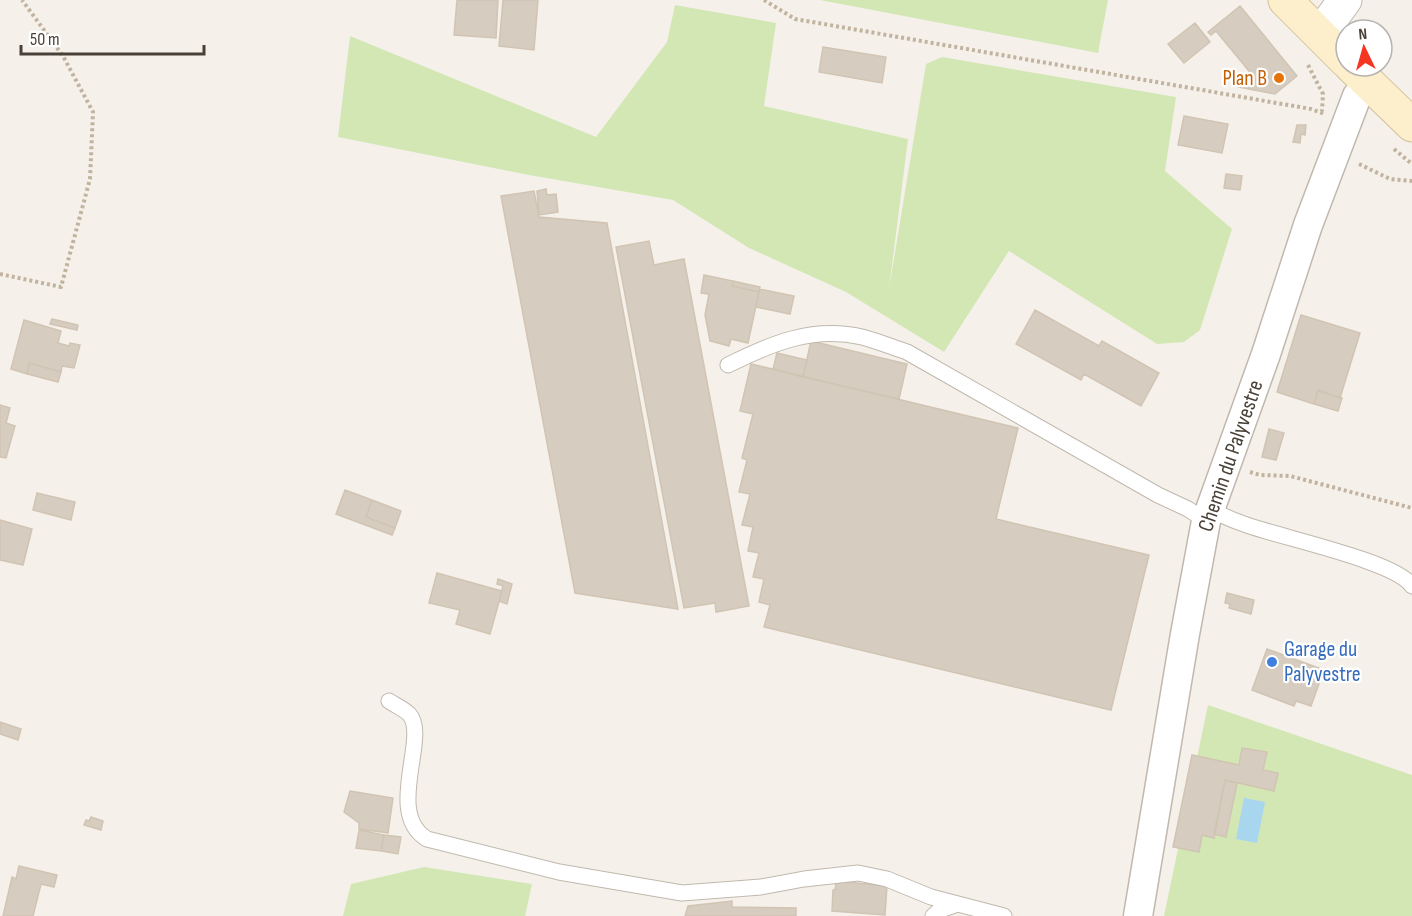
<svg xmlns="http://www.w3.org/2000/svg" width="1412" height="916" viewBox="0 0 1412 916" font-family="'Sofia Sans Condensed',sans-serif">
<rect width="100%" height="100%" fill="#f5f1ea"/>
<path fill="#d3e7b5" d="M820,0H1108L1098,53Z
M675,5L776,23L764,106L908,139L889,289L926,64L942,57L1176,97L1165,171L1232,229L1200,330L1184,342L1157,344L1009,251L944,352L846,292L749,248L673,200L529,175L338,137L350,36L596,137L667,42Z
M1208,705L1412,775V916H1164Z
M424,867L532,884L525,916H343L351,884Z"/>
<path fill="#a9d6ef" d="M1244,798L1265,802L1257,843L1236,839Z"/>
<path fill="#d6ccc0" stroke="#d1c4b3" stroke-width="1.5" d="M457,0H498L496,38L454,35Z
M503,0H538L534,50L499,46Z
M1240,6L1297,76L1275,94L1239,87L1253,76L1216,31L1211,35L1208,32Z
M1195,23L1210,42L1184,63L1168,44Z
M823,47L886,57L882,83L819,72Z
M1184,116L1228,124L1222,153L1178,145Z
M1297,125H1306L1305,135L1301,134L1300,143L1293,142Z
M1226,174L1242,176L1240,190L1224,188Z
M546,189L547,195L556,194L558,212L539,215L537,191Z
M534,191L539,217L607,223L678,609L575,593L501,196Z
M649,241L654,265L684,259L749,606L716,612L715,603L684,608L616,247Z
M704,275L733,281L732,286L759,292L748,343L731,339L729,346L710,341L705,315L709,294L701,293Z
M733,281L760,287L759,292L732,286Z
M759,289L794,296L790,314L756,307Z
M1035,310L1099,346L1102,341L1159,373L1141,406L1084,374L1081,380L1016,344Z
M1301,315L1360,333L1340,398L1318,390L1314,404L1277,392Z
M52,319L78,325L77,330L50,324Z
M24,320L61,331L58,343L69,346L70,343L80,345L74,368L62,366L61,372L29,363L27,374L11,369Z
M811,341L907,364L899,399L803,377Z
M777,353L807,360L803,377L773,369Z
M29,363L61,372L58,382L27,374Z
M751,364L1018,428L996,519L1149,555L1111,710L764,627L770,605L759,602L764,579L753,577L759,553L748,551L753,527L742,525L750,494L739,492L747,460L742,458L753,414L740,411Z
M1318,391L1342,398L1338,411L1314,404Z
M0,405L10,408L6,423L15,426L6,458L0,457Z
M1269,429L1284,433L1276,460L1262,457Z
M345,490L372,500L366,517L395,528L392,535L336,514Z
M37,493L75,502L71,520L33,510Z
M372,500L401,511L395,528L366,517Z
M0,520L32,529L23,565L0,560Z
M437,573L502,591L490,634L456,624L460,610L429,603Z
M498,579L512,584L507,604L499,601L503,586L497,584Z
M1227,593L1254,600L1251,614L1229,608L1230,604L1225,603Z
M1267,649L1324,670L1311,706L1296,701L1294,706L1252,690Z
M0,722L21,729L18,740L0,734Z
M1242,748L1267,752L1263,770L1278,773L1274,791L1225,780L1214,838L1202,835L1199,852L1173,847L1192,755L1239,765Z
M1225,780L1237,783L1226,837L1214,834Z
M350,791L393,798L388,833L359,829V823L344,812Z
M91,817L103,821L101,830L84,825L86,820L89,821Z
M359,830L384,835L381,851L356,848Z
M384,835L401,837L398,854L381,851Z
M19,866L57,875L54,887L41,884L33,916H3L12,877L16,879Z
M846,882L887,886L885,915L832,911L833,890H835L836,883Z
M732,901V907L796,908V916H685L688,906Z"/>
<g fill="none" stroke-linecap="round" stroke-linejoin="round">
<g stroke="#c0b8ad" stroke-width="17">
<path id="service" d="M728,365C772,343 813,326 862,337C877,341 892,347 907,352L1158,495L1188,509L1206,521
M1210,509C1221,515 1232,520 1244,524C1278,537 1396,561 1412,586
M389,701C395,705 404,709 409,714C430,736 384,813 427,839L559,872L682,893L761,887L804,879L858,873L887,879L931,897L1004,916
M933,916L940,910L958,904"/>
</g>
<g stroke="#c0b8ad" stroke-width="31">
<path id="minor" d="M1138,916L1185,634L1206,521L1266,354L1308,225L1357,96L1369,84"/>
</g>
<g stroke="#c0b8ad" stroke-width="35">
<path id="tertiary" d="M1320,34L1345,0"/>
</g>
<g stroke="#d3c19b" stroke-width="35">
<path id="secondary" d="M1285,0L1346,61
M1351,66L1412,125"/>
</g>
<path stroke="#c1b39f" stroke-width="4" stroke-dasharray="3 3" stroke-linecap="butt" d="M764,0L795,19L1311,109L1325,114
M1308,65L1323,94L1322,111
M1394,149L1412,164
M1359,164L1390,179L1412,181
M0,274L61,287L90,179L93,112L63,56L22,0
M1250,472L1260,475L1290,476L1412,508"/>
<use href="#service" stroke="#fff" stroke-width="15"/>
<use href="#minor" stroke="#fff" stroke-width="28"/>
<use href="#tertiary" stroke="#fff" stroke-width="33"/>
<use href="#secondary" stroke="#fdeecc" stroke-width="33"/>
</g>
<circle fill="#e8710a" stroke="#fff" stroke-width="2" cx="1279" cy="78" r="6"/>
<circle fill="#3f7fe0" stroke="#fff" stroke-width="2" cx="1272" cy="662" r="6"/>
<g text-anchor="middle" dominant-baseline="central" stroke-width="4.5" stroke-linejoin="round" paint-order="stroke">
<g font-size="22" fill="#c56008" stroke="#fff" text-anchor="end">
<text x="1267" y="78">Plan B</text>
</g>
<g font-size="22" fill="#494138" stroke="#fff">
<text transform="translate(1231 456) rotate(-71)">Chemin du Palyvestre</text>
</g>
<g font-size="22" fill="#366cbe" stroke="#fff" text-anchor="start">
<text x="1284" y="649">Garage du<tspan x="1284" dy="25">Palyvestre</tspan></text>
</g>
</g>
<g transform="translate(1364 48) rotate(355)"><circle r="28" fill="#ffffff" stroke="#b6b3af" stroke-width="1.5"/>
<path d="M0-4.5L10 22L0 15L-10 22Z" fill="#f43622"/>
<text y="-9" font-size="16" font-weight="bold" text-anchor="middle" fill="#494138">N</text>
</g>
<path d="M21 45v9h183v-9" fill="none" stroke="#494138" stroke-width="3"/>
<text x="30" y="45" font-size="18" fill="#494138" stroke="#ffffff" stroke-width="4.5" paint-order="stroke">50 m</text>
</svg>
